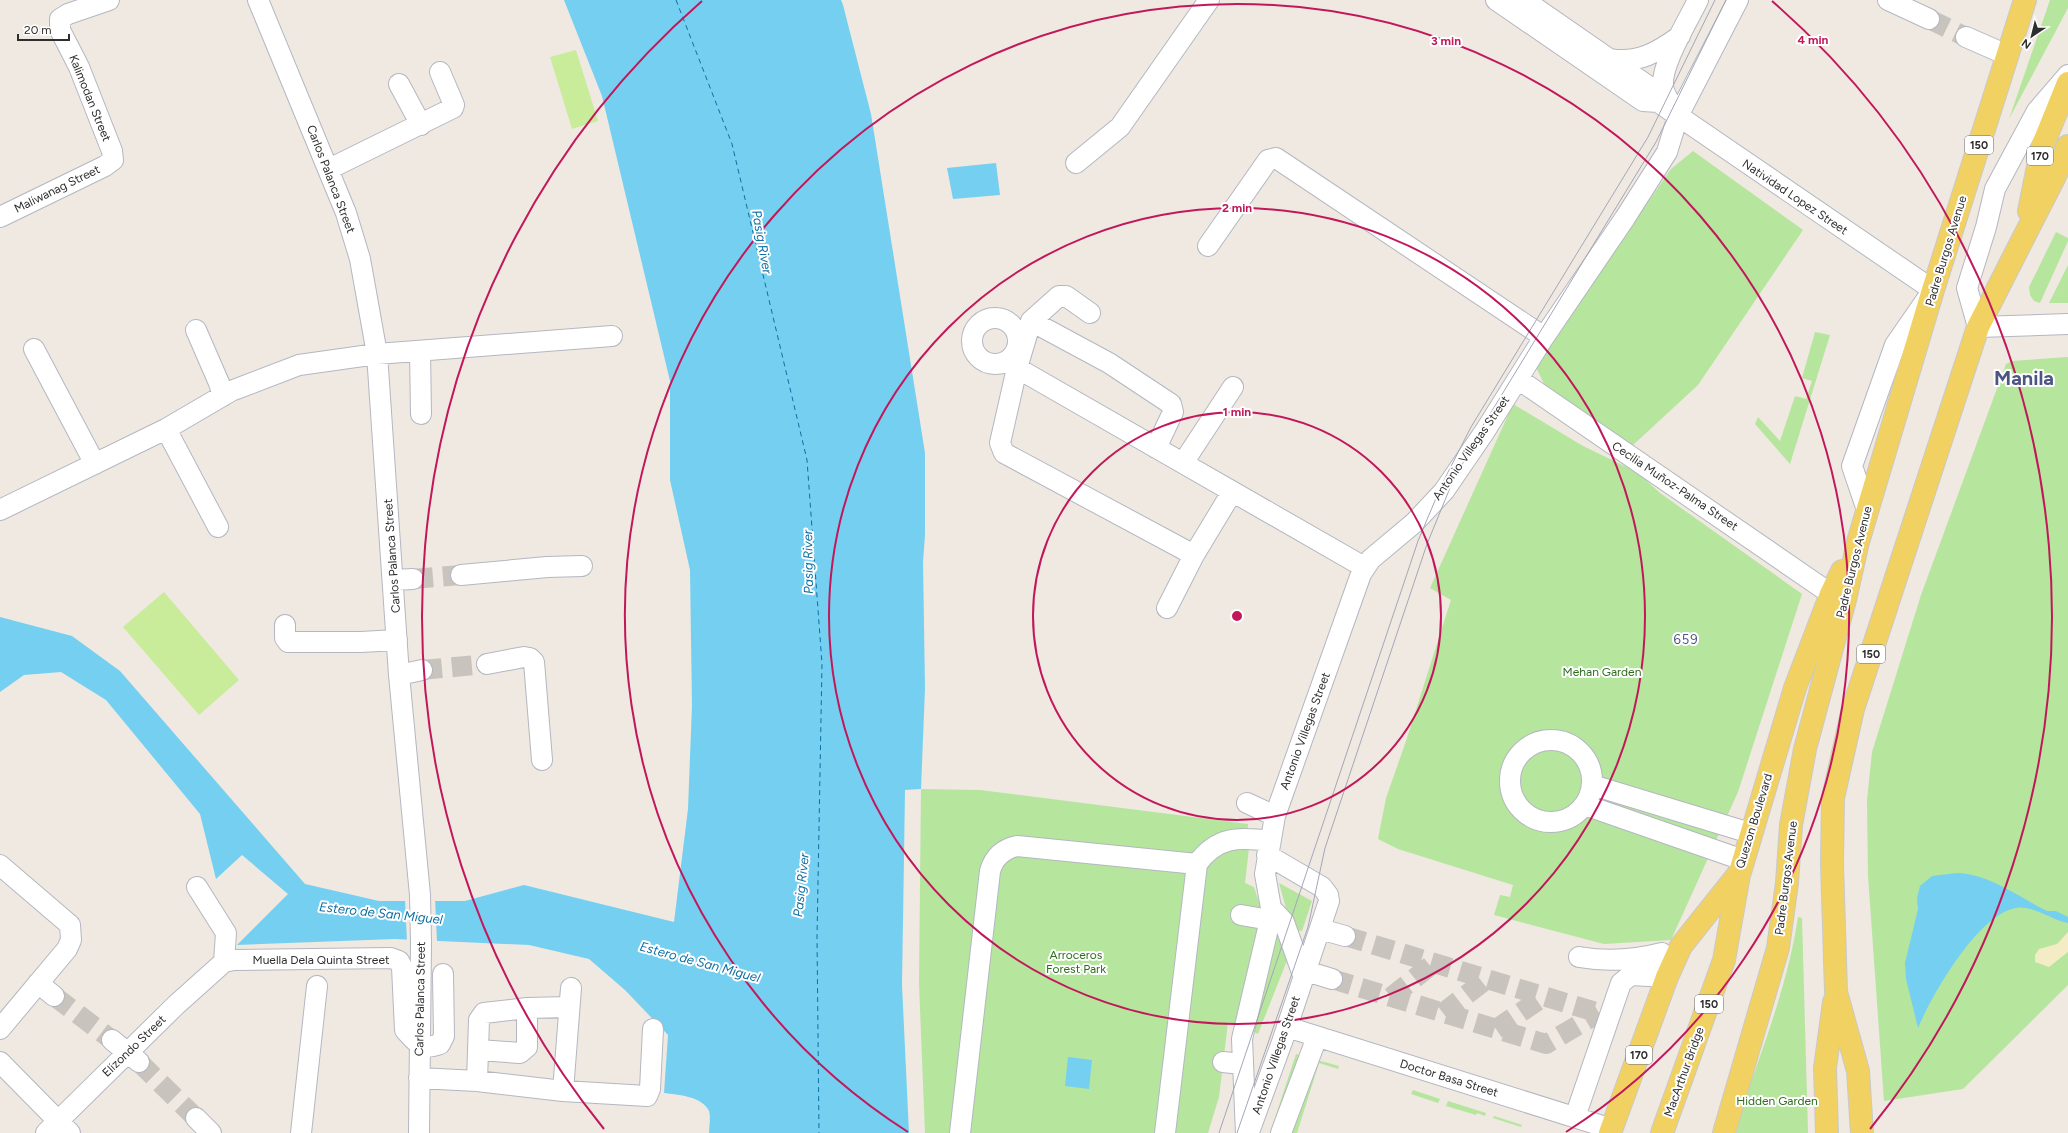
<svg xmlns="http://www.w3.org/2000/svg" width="2068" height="1133" viewBox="0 0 2068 1133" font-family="Figtree,sans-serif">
<rect width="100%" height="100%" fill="#efe9e1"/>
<path fill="#b6e59e" d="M2050,0H2068V8L2009,119Z
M1693,151L1803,230L1698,385L1632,446L1546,388L1535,365L1671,169Z
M2056,232L2068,238V241L2040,303L2034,301L2030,295L2029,287Z
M2068,265V303H2049Z
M1815,332L1830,335L1790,464L1755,424L1758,417L1780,441L1795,396L1806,399L1812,381L1802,378Z
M2068,357V985L1963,1089L1884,1101L1868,876L1867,800L1872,752L1921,595L2006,364L2012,361Z
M1513,404L1583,446L1637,472L1660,493L1802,594L1738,792L1671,940L1604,944L1494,915L1500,895L1510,897L1513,885L1398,849L1378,839L1386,798L1405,744L1451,600L1430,588Z
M921,789L980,790L1248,824L1246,845L1249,848L1245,883L1254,887L1262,912L1237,1025L1228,1022L1219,1097L1208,1133H925L919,983Z
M1279,883L1312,901L1302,931L1292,930Z
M1798,917L1802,918L1808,1133H1733C1757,1062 1787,991 1798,917Z
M1278,925L1288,958L1258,1034L1250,1030Z
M1296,1054L1302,1056L1278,1133H1270Z
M1317,1060L1339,1066L1338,1069L1319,1063L1297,1133H1287Z
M1413,1090L1440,1099L1438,1103L1411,1094Z
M1448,1101L1486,1113L1485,1116L1477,1113L1476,1115L1446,1106Z
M1494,1116L1522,1125L1521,1127L1493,1118Z"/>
<path fill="#f3ecc5" d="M2068,932V952L2049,967L2035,962V955L2039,949L2057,944Z"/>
<path fill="#c9ec9a" d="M576,50L598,121L572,129L550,57Z
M164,592L239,680L199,715L123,627Z"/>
<path fill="#75cff0" d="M564,0H841L843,5L871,114L925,453V535L923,562L925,688L921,789L905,790L902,985L909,1133H709C709,1127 711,1117 709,1111C702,1096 678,1095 664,1093L668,1035L625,990L589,959L529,945L395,939L237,945L288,894L242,855L216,879L200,814L106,700L61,672L24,675L0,692V617L72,636L120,671L305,884L379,901H465L524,885L674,922L688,809L692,706L690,570L670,480V381L602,96Z
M996,163L1000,195L953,199L947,168Z
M1957,873C1989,874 2019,897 2047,911H2056L2068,917V923C2051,920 2033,905 2016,908C1978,914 1932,995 1918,1028L1906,979L1905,963L1918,909L1917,898L1920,886L1932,876Z
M1068,1057L1092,1060L1089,1089L1065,1086Z"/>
<path fill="#efe9e1" d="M405,899H435L437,941L407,942Z"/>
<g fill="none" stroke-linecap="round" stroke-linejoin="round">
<path stroke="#0d6fa3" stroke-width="1" stroke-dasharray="5 4" stroke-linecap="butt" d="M676,0L732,144L807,460L822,664L817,937L819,1133"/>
<path stroke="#c8c4bd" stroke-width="20" stroke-dasharray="20 10" stroke-linecap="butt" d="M1929,19L1966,37
M413,579L461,575
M422,670L487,664
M1345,936L1599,1013
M1332,979L1546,1044L1599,1013
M54,996L112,1040
M1391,997L1434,963
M1443,1013L1487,979
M1496,1029L1545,996
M139,1062L196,1118"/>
<g stroke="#b4b7c1" stroke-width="22">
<path id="minor" d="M258,0L346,213L360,259L377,354L399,675L420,895L421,942L419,1133
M1496,0L1643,101L1658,102L1933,290L1895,345L1852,466L1867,510
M1524,0L1651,88L1658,102
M1888,0L1929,19
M1966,37L2007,55
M1610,59C1638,64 1658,52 1680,36
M2068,75L2037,111L1995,189L1986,227L1967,288L1978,327L2068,324
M399,84L421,125
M1672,106C1668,99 1664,94 1663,86C1661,64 1688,21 1698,0
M1076,163L1120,127L1209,0
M329,169L453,108L454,105L440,72
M0,217L105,166L113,160L112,151L79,67L60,30V19L68,14L109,0
M1208,246L1268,160L1276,158L1544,337
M1090,313L1066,296H1059L1031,321L1017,368L1000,443L1004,453L1194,555L1232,492
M972 341a23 23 0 1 1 46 0a23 23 0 1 1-46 0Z
M1031,321L1109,363L1171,404L1173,412L1156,448
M196,330L219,383L223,396
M34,349L95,464
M420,351L421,414
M1017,368L1364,567
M1518,379L1831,594
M166,429L218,527
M1183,463L1233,387
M0,510L166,429L231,391L299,365L377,354L612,336
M461,575L547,567L582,566
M394,580L413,579
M1167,608L1194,555
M285,625V638L288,642H361L397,640
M487,664L524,657L530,658L534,662L542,760
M399,675L422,670
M1510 781a41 41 0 1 1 82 0a41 41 0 1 1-82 0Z
M1592,785L1750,833
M1247,803L1275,816
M1585,805L1743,860
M0,865L70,925L71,940L67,949L0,1029
M197,887L226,933L224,962
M1271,908L1284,922L1304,978
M1241,915L1270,920
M1320,929L1345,936
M1579,957C1607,962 1635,960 1662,953
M1306,971L1332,979
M38,983L54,996
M1287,1027L1612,1129
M112,1040L139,1062
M479,1050L520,1053L527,1047V1008
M0,1062L70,1133
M1223,1062L1242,1064
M419,1078L477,1081L563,1091L647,1096L650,1089L653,1029
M477,1081L479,1020L484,1013L527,1008L568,1007
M563,1091L571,988
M1575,1117L1621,983L1631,975L1667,977L1661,964L1650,956
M196,1118L211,1133
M1249,1132L1282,1042L1329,901L1328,895L1322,887L1267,855
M46,1133L176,1005L224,962L234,960L391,958L399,961L402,967L405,1030C417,1043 421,1051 440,1044L444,1036L443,974
M301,1133L317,986
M960,1133L990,871C994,857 1003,849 1017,846L1197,864
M1165,1133L1197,864C1217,836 1239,837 1270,841
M1246,1133L1242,1039L1270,920L1271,908L1265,874L1275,816L1361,574L1371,559L1414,523L1444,491L1485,431L1544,337L1625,218L1667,152L1678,116L1738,0
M1281,1133L1317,1037"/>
</g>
<g stroke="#c9c9c9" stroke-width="24">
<path id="major" d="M2029,211L2042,147L2068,83
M1610,1133L1667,977L1681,946L1740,872L1795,688L1831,594L1842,571
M1662,1133L1724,960L1739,875
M1724,1133L1778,948L1787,883L1791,825L1805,749L1845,600L1858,542L1933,290L2025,0
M1827,1133L1825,1068L1834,1002
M1862,1133L1858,1071L1836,992L1832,863L1833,798L1853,709L1978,327L2054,178L2068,146"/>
</g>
<use href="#minor" stroke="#fff" stroke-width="20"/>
<use href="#major" stroke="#f2d163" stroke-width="22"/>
<path stroke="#a3a6b8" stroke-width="1" d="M1219,1133L1418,541L1442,484L1471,427L1648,137L1715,0
M1237,1133L1308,927L1325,848L1427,544L1450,488L1479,432L1656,142L1726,0"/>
</g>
<g fill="none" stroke="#c2185b" stroke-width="2">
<circle cx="1237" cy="616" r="204"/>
<circle cx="1237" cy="616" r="408"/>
<path d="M908 1132A612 612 0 1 1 1566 1132"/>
<path d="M604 1129A815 815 0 0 1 702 1M1772 1A815 815 0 0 1 1870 1129"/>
</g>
<g text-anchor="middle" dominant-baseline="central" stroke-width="4" stroke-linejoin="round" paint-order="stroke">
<g fill="#fff" stroke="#6d6d6d" stroke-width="1">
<rect x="1965" y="136" width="28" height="18" rx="3"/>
<rect x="2027" y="147" width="26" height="18" rx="3"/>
<rect x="1857" y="645" width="28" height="18" rx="3"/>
<rect x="1695" y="995" width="28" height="18" rx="3"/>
<rect x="1626" y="1046" width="26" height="18" rx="3"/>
</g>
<g font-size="11" font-weight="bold" fill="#2e2e2e">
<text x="1979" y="145">150</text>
<text x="2040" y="156">170</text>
<text x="1871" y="654">150</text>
<text x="1709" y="1004">150</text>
<text x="1639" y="1055">170</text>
</g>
<g font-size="12" fill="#2e2e2e" stroke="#fff">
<text transform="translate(90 98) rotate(68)">Kalimodan Street</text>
<text transform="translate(331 179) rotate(69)">Carlos Palanca Street</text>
<text transform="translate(57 189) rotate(-26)">Maliwanag Street</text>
<text transform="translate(1795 197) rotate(34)">Natividad Lopez Street</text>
<text transform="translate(1946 251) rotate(-73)">Padre Burgos Avenue</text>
<text transform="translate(1471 448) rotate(-55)">Antonio Villegas Street</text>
<text transform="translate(1675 486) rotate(34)">Cecilia Muñoz-Palma Street</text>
<text transform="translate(392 556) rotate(-94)">Carlos Palanca Street</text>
<text transform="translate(1854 562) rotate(-76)">Padre Burgos Avenue</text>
<text transform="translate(1305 731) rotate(-70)">Antonio Villegas Street</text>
<text transform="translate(1754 821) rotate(-73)">Quezon Boulevard</text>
<text transform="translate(1786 878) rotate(-83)">Padre Burgos Avenue</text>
<text x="321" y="960">Muella Dela Quinta Street</text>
<text transform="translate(420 999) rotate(-89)">Carlos Palanca Street</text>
<text transform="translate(134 1046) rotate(-44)">Elizondo Street</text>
<text transform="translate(1276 1055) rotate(-71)">Antonio Villegas Street</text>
<text transform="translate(1684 1072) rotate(-70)">MacArthur Bridge</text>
<text transform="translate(1449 1078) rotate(17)">Doctor Basa Street</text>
</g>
<g font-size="12" fill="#2c6e1b" stroke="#fff">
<text x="1602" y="672">Mehan Garden</text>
<text x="1076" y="955">Arroceros<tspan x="1076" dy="14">Forest Park</tspan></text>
<text x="1777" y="1101">Hidden Garden</text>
</g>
<g font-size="13" font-style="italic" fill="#0d6fa3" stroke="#fff">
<text transform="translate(762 242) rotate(80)">Pasig River</text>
<text transform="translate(808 562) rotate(-91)">Pasig River</text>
<text transform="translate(801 885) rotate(-84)">Pasig River</text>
<text transform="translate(381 913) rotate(6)">Estero de San Miguel</text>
<text transform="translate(700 962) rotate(15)">Estero de San Miguel</text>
</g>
<g font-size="13" letter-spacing="1" fill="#4d5680" stroke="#fff">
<text x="1686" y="639">659</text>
</g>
<g font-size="20" font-weight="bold" fill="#4d5680" stroke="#fff">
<text x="2024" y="378">Manila</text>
</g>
</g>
<circle cx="1237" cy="616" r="6" fill="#c2185b" stroke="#fff" stroke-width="2"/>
<g font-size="12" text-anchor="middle" font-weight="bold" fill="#c2185b" stroke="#fff" stroke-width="4" stroke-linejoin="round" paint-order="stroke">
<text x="1813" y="44">4 min</text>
<text x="1446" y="45">3 min</text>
<text x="1237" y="212">2 min</text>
<text x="1237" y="416">1 min</text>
</g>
<g transform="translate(2032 36) rotate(215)" stroke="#ffffff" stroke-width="3" paint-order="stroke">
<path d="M0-3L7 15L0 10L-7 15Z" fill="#2e2e2e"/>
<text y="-6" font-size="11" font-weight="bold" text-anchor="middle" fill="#2e2e2e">N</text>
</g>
<path d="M18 34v6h51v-6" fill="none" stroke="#2e2e2e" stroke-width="2"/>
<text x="24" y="34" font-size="12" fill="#2e2e2e" stroke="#ffffff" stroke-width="3" paint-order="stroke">20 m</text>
</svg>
